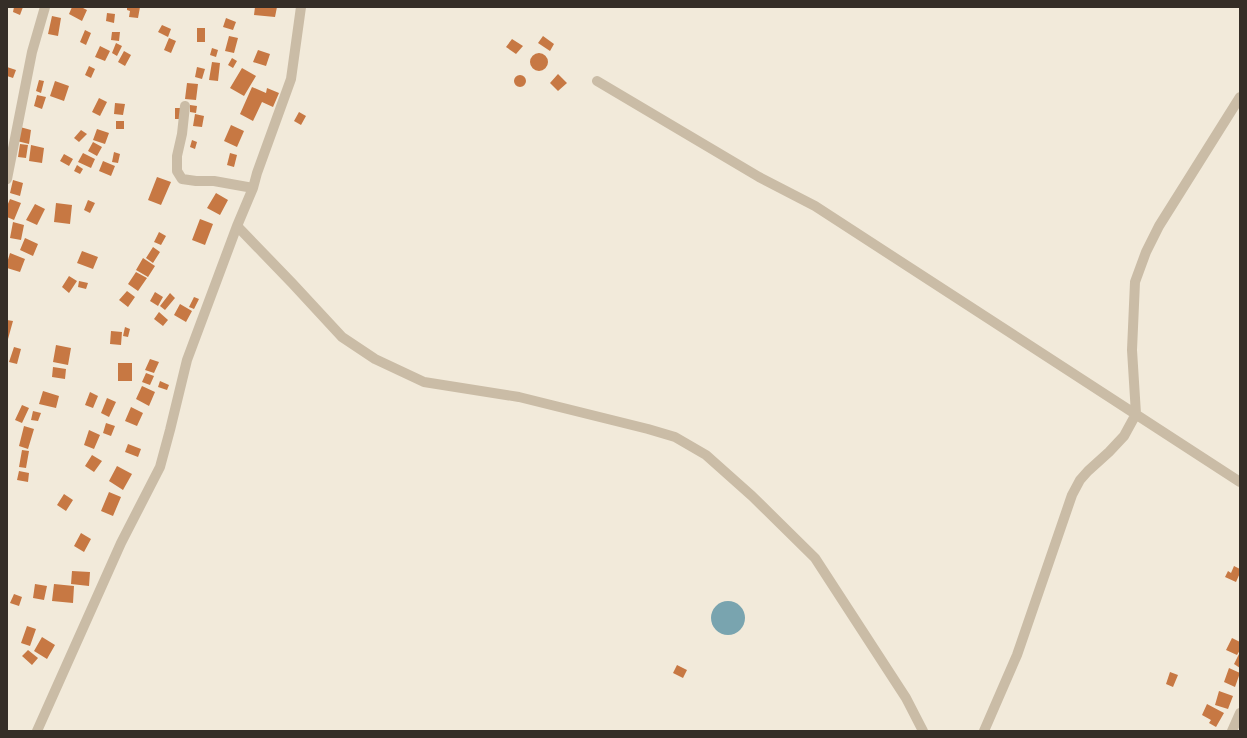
<svg xmlns="http://www.w3.org/2000/svg" width="1247" height="738" viewBox="0 0 1247 738" font-family="Overpass,sans-serif">
<rect width="100%" height="100%" fill="#f2eada"/>
<path fill="#79a4af" d="M711 618a17 17 0 1 1 34 0a17 17 0 1 1-34 0Z"/>
<path fill="#c77843" d="M14,7H23L20,15L13,12Z
M72,7H81L87,10L82,21L69,14Z
M127,7H140L138,18L129,17L130,11L127,10Z
M255,7H277L275,17L254,15Z
M107,13L115,14L114,23L106,21Z
M52,16L61,18L58,36L48,34Z
M226,18L236,22L233,30L223,27Z
M162,25L171,29L168,37L158,32Z
M197,28H205V42H197Z
M85,30L91,33L86,45L80,42Z
M112,32H120L119,41L111,40Z
M229,36L238,38L234,53L225,51Z
M543,36L554,44L550,51L538,43Z
M169,38L176,41L171,53L164,50Z
M512,39L523,46L516,54L506,47Z
M116,43L122,46L117,56L112,53Z
M100,46L110,51L105,61L95,57Z
M212,48L218,50L216,57L210,55Z
M258,50L270,54L266,66L253,62Z
M124,51L131,55L125,66L118,62Z
M530 62a9 9 0 1 1 18 0a9 9 0 1 1-18 0Z
M232,58L237,61L233,68L228,65Z
M212,62L220,63L218,81L209,80Z
M89,66L95,69L91,78L85,75Z
M7,67L16,70L13,78L7,76Z
M197,67L205,69L202,79L195,77Z
M242,68L256,76L244,96L230,88Z
M558,74L567,83L558,91L550,83Z
M514 81a6 6 0 1 1 12 0a6 6 0 1 1-12 0Z
M39,80L44,81L41,93L36,91Z
M55,81L69,86L64,101L50,96Z
M187,83L198,84L196,100L185,99Z
M252,87L266,93L267,88L279,93L273,107L262,102L253,121L240,114Z
M37,95L46,97L42,109L34,106Z
M99,98L107,102L100,116L92,112Z
M115,103L125,104L123,115L114,114Z
M190,105L197,106L196,113L190,112Z
M175,108H183V119H175Z
M299,112L306,116L301,125L294,121Z
M195,114L204,116L202,127L193,126Z
M116,121H124V129H116Z
M231,125L244,131L237,147L224,141Z
M20,127L31,130L29,144L17,141Z
M97,129L109,133L105,144L93,140Z
M81,130L87,134L79,142L74,138Z
M192,140L197,142L195,149L190,147Z
M93,142L102,147L97,156L88,151Z
M20,144L28,145L26,158L18,157Z
M31,145L44,148L42,163L29,161Z
M114,152L120,154L118,163L112,162Z
M83,153L95,159L91,168L78,162Z
M230,153L237,155L234,167L227,165Z
M64,154L73,159L69,166L60,161Z
M103,161L115,166L111,176L99,171Z
M77,165L83,169L80,174L74,171Z
M157,177L171,182L161,205L148,200Z
M13,180L23,183L20,196L10,193Z
M216,193L228,200L220,215L207,208Z
M10,199L21,203L14,220L7,217V206Z
M88,200L95,203L90,213L84,210Z
M56,203L72,205L70,224L54,222Z
M35,204L45,209L37,225L26,220Z
M200,219L213,224L205,245L192,240Z
M13,222L24,225L21,240L10,238Z
M159,232L166,236L161,245L154,242Z
M25,238L38,244L33,256L20,250Z
M153,247L160,252L153,263L146,258Z
M82,251L98,257L93,269L77,263Z
M10,253L25,259L20,272L7,268V263Z
M143,258L155,266L148,277L136,270Z
M136,272L147,278L138,291L128,284Z
M69,276L77,281L69,293L62,287Z
M79,281L88,283L86,289L78,287Z
M127,291L135,297L128,307L119,300Z
M155,292L163,297L158,306L150,301Z
M170,293L175,298L165,310L160,306Z
M194,297L199,299L194,309L189,307Z
M180,304L192,311L186,322L174,315Z
M159,312L168,320L163,326L154,319Z
M7,320L13,321L8,339L7,338Z
M125,327L130,329L128,337L123,336Z
M111,331L122,332L121,345L110,344Z
M56,345L71,348L68,365L53,362Z
M14,347L21,349L17,364L9,362Z
M150,359L159,362L154,373L145,370Z
M118,363H132V381H118Z
M53,367L66,369L65,379L52,377Z
M146,373L154,376L150,385L142,382Z
M160,381L169,385L167,390L158,387Z
M142,386L155,392L149,406L136,399Z
M43,391L59,396L56,408L39,404Z
M90,392L98,396L93,408L85,405Z
M107,398L116,402L109,417L101,413Z
M22,405L29,408L22,423L15,420Z
M131,407L143,413L137,426L125,421Z
M33,411L41,413L38,421L31,420Z
M106,423L115,426L111,436L103,433Z
M24,426L34,429L28,449L19,446Z
M89,430L100,435L94,449L84,445Z
M128,444L141,449L138,457L125,452Z
M22,450L29,451L26,468L19,467Z
M92,455L102,461L94,472L85,466Z
M117,466L132,474L123,490L109,481Z
M19,471L29,473L28,482L17,480Z
M109,492L121,497L113,516L101,511Z
M64,494L73,500L66,511L57,505Z
M81,533L91,539L84,552L74,546Z
M1234,566L1240,569V573L1236,582L1225,577L1228,571L1231,573Z
M72,571L90,572L89,586L71,584Z
M35,584L47,586L44,600L33,598Z
M54,584L74,586L73,603L52,601Z
M14,594L22,597L19,606L10,603Z
M27,626L36,629L30,646L21,643Z
M42,637L55,645L47,659L34,651Z
M1232,638L1240,642V650L1237,655L1226,650Z
M28,650L38,658L32,665L22,656Z
M1240,652V668L1234,664Z
M677,665L687,670L683,678L673,673Z
M1229,668L1240,673L1235,687L1224,682Z
M1170,672L1178,675L1173,687L1166,684Z
M1219,691L1233,696L1228,709L1215,705Z
M1207,704L1224,713L1216,727L1209,723L1211,720L1202,715Z"/>
<g fill="none" stroke-linecap="round" stroke-linejoin="round">
<path stroke="#cabca6" stroke-width="10" d="M597,81L759,177L815,206L1240,482
M185,106L182,134L177,156V171L182,179L196,181H214L253,188
M7,179L32,52L45,7
M237,226L292,283L342,337L375,359L424,382L519,397L648,429L675,437L706,455L752,496L815,558L906,698L923,731
M37,731L121,543L160,467L170,430L187,360L237,226L253,188L257,173L291,79L301,7
M984,731L1017,655L1072,495L1080,480L1088,471L1109,452L1124,436L1136,414L1132,350L1135,282L1146,252L1159,226L1240,97
M1232,731L1240,713"/>
</g>
<rect width="1247" height="738" fill="none" stroke="#352e27" stroke-width="16"/>
</svg>
